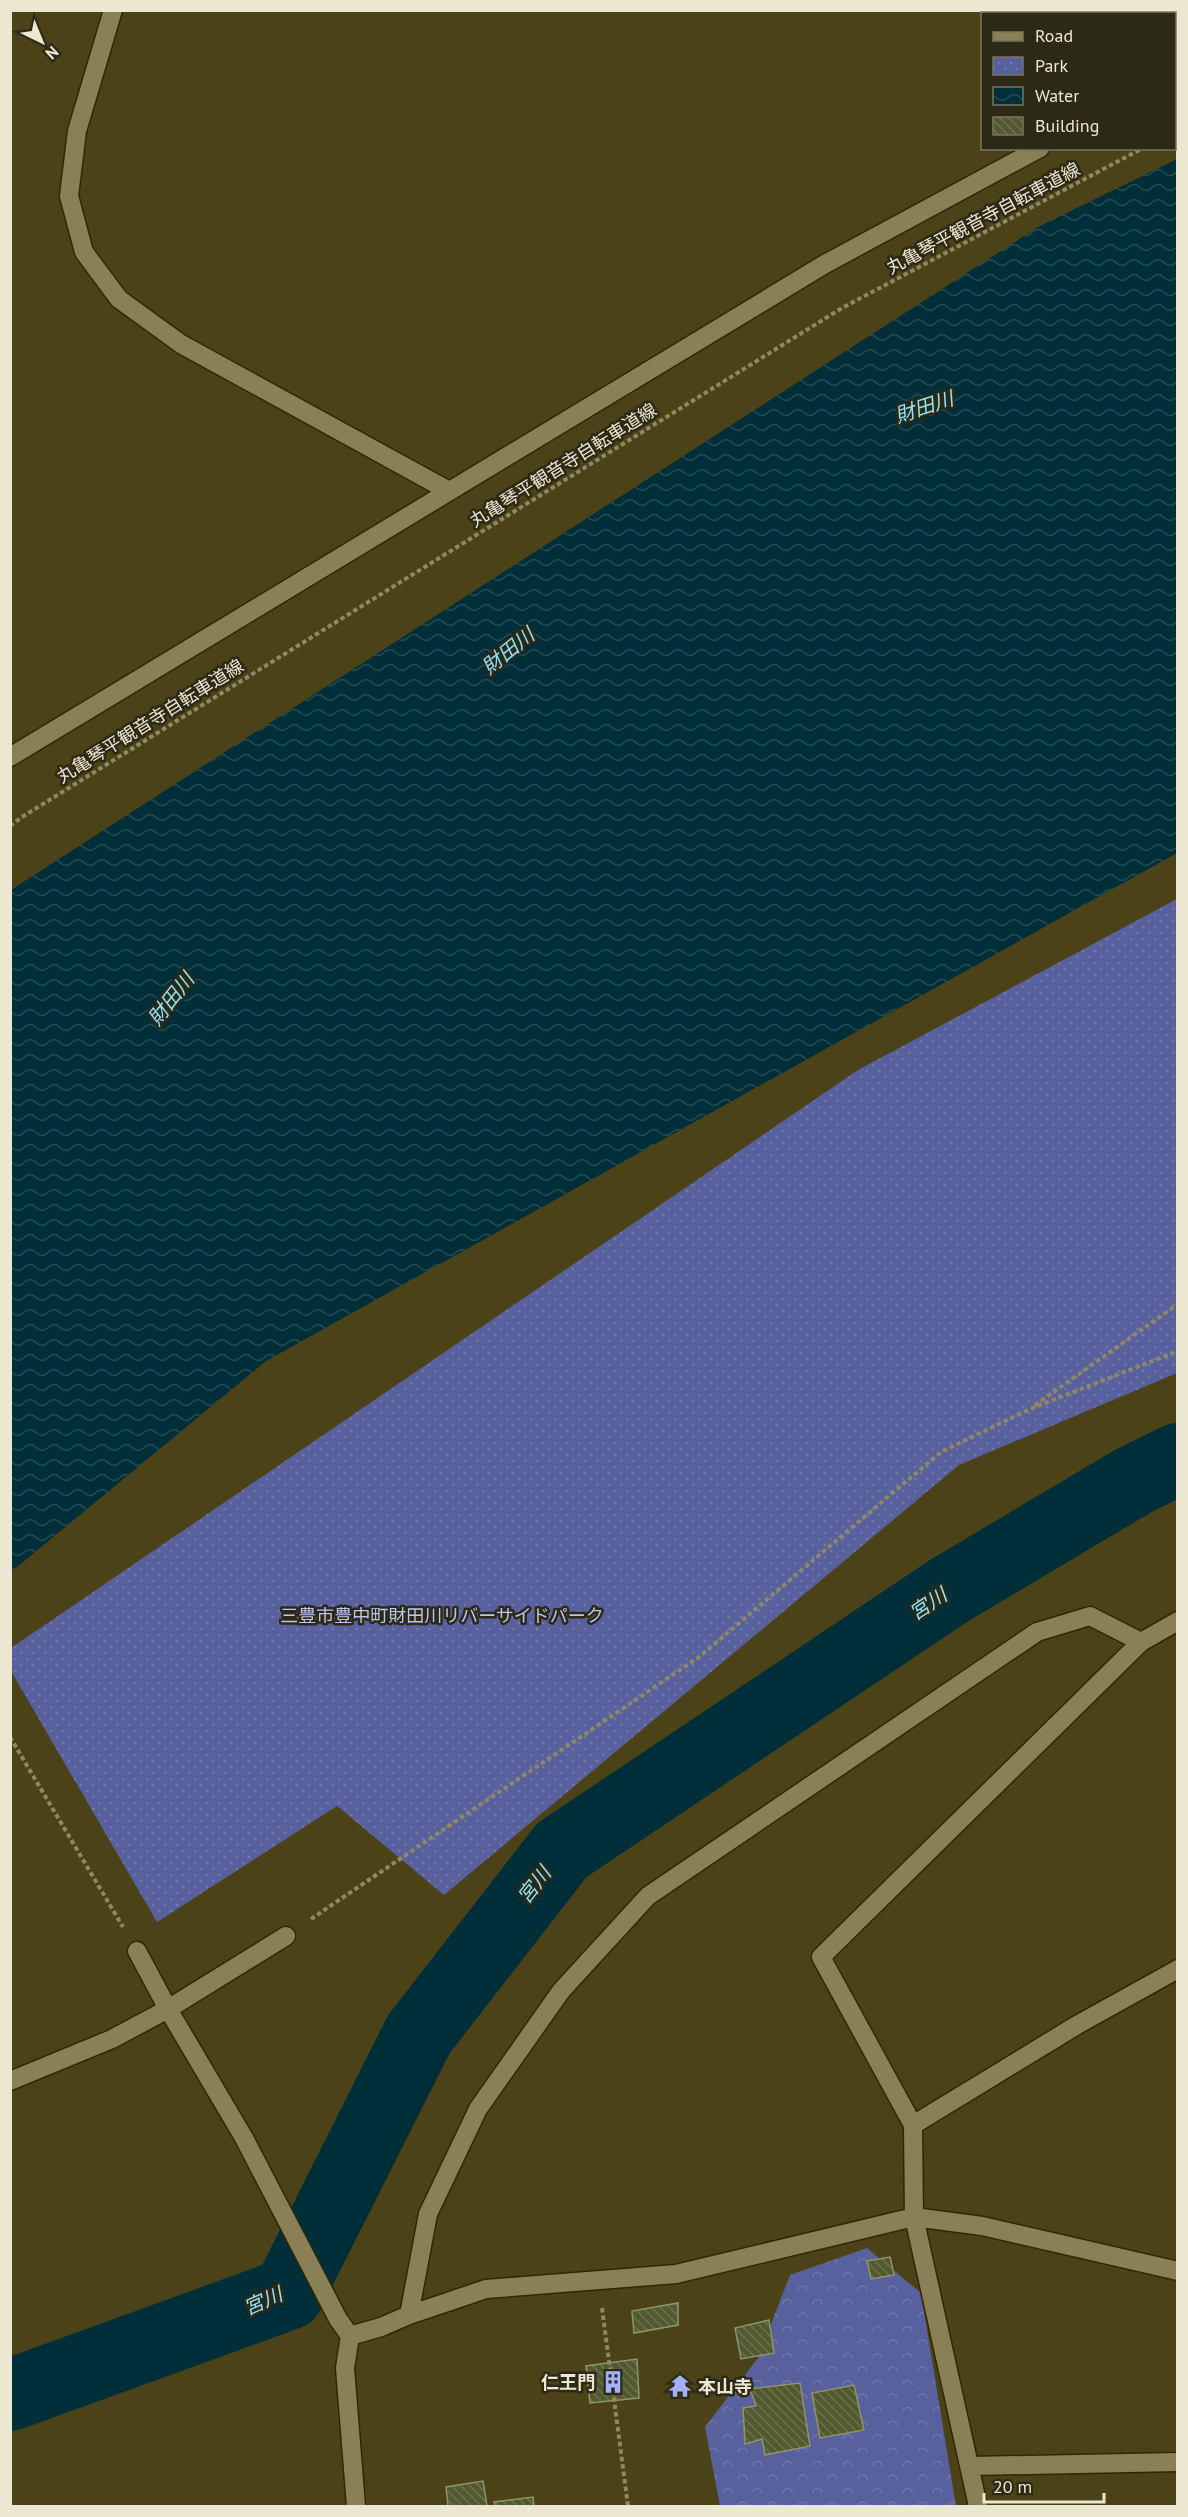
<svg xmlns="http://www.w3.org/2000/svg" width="1188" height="2517" viewBox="0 0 1188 2517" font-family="'PT Sans','Noto Sans JP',sans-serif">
<defs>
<pattern id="forest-crowns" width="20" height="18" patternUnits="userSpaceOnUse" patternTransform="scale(1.5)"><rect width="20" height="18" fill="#58609d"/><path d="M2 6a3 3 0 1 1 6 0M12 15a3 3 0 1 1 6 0" fill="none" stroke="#7077aa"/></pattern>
<pattern id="park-dots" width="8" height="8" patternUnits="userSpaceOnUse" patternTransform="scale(1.5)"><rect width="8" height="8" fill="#58609d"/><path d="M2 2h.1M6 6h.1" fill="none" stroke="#7077aa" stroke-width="1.8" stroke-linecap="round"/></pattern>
<pattern id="water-waves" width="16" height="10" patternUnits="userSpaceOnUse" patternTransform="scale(1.5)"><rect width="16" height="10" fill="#002e39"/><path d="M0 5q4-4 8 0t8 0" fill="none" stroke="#254c55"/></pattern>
<pattern id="building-back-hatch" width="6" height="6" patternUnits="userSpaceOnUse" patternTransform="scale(1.5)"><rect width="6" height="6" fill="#525930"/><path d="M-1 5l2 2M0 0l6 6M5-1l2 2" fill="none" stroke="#6b714d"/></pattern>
</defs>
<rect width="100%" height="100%" fill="#4b4217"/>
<path fill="url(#forest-crowns)" d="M867,2248L921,2293L956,2506H720L705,2427L758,2358L790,2275Z"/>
<path fill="url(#park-dots)" d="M1177,899V1373L959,1465L444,1895L337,1806L157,1922L11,1671V1648L858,1070Z"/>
<path fill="url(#water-waves)" d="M1177,159V853L266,1361L11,1572V890L1038,227Z"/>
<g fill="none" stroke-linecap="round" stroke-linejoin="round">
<path stroke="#002e39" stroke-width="72" d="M10,2395L288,2294L419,2034L562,1850L950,1590L1135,1480L1178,1459"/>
</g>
<path fill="url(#building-back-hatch)" stroke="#8d966a" stroke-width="1.5" d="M890,2257L894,2275L871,2279L867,2261Z
M678,2303V2325L634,2333L632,2311Z
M769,2320L774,2353L741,2359L735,2328Z
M637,2359L639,2398L590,2403L586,2366Z
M800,2383L810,2446L765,2455L762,2439L745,2444L743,2408L756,2406L750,2389Z
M854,2385L864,2430L820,2438L812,2393Z
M483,2481L487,2506H448L446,2487Z
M533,2497L534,2506H495L494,2502Z"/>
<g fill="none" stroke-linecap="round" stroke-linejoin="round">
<g stroke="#2f2807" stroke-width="21">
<path id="street" d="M113,10L77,131L69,196L84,252L119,299L181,344L449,491
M1174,77L1178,76
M10,757L825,264L1040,148
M137,1951L168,2009L244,2138L338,2319L350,2336L345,2368L356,2506
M168,2009L286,1936
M913,2125L821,1957L1141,1642
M409,2315L428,2214L478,2109L561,1991L648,1896L1037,1632L1090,1616L1141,1642L1178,1621
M350,2336L381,2327L409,2315L486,2289L676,2274L914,2217
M971,2466L1178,2462
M978,2506L914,2217L913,2125L1077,2025L1178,1969"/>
</g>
<g stroke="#2f2807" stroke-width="21">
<path id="secondary" d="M10,2081L112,2039L168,2009
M914,2217L982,2226L1178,2271"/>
</g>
<path stroke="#8f8865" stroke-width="4" stroke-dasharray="4.5 3" stroke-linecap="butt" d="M1174,132L1178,130
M10,826L22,817L842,308L1143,148
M1035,1405L1178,1304
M10,1737L123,1927
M311,1919L699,1657L941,1452L1030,1409L1178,1351
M602,2308L628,2506"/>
<use href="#street" stroke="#8a8055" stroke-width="18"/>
<use href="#secondary" stroke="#8a8055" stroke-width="18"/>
</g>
<defs>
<g id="building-bare" transform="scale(1.8)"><path d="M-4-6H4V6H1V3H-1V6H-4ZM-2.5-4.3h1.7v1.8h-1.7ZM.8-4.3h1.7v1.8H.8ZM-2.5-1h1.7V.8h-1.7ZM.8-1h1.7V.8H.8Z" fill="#a6b1fc" stroke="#2d2917" stroke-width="2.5" paint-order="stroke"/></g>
<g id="temple-bare" transform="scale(1.8)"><path d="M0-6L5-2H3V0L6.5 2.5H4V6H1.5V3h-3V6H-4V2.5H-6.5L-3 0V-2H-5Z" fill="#a6b1fc" stroke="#2d2917" stroke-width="2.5" paint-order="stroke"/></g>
</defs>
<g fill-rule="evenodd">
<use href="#building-bare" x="613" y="2382"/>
<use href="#temple-bare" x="680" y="2386"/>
</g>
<g text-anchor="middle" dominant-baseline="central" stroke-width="5" stroke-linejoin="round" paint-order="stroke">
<g font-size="18" fill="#ece7d0" stroke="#2d2917">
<text transform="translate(983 218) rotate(-28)">丸亀琴平観音寺自転車道線</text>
<text transform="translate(563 465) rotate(-32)">丸亀琴平観音寺自転車道線</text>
<text transform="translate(150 721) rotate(-32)">丸亀琴平観音寺自転車道線</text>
</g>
<g font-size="18" fill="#bcc3ef" stroke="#2d2917">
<text x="442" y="1615">三豊市豊中町財田川リバーサイドパーク</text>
</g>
<g font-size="18" font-weight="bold" fill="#ece7d0" stroke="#2d2917" text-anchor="end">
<text x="595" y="2382">仁王門</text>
<text x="698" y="2386" text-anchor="start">本山寺</text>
</g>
<g font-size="20" font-style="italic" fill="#8ae5fd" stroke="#2d2917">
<text transform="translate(924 407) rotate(-18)">財田川</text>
<text transform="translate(508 651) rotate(-39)">財田川</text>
<text transform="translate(171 999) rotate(-52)">財田川</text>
<text transform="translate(928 1604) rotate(-34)">宮川</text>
<text transform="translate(534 1885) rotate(-52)">宮川</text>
<text transform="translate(263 2301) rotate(-24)">宮川</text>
</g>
</g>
<rect width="1188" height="2517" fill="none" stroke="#ece7d0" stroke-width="24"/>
<rect x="981" y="12" width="195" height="138" fill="#2d2917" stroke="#797561" stroke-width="1.5"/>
<rect x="993" y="32" width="30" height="9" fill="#8a8055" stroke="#797561" stroke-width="1.5"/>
<text x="1035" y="42" font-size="18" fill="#ece7d0">Road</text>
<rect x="993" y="57" width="30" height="18" fill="url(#park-dots)" stroke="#797561" stroke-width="1.5"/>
<text x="1035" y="72" font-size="18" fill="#ece7d0">Park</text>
<rect x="993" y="87" width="30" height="18" fill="url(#water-waves)" stroke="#797561" stroke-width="1.5"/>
<text x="1035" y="102" font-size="18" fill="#ece7d0">Water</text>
<rect x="993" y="117" width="30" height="18" fill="url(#building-back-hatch)" stroke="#797561" stroke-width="1.5"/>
<text x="1035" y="132" font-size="18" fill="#ece7d0">Building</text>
<g transform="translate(42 42) rotate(137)" stroke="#2d2917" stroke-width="4.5" paint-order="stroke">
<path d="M0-4.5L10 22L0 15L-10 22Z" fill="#ece7d0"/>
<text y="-9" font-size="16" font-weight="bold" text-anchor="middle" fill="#ece7d0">N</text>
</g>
<path d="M984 2493v9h120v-9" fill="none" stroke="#ece7d0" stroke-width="3"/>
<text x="993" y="2493" font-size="18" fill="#ece7d0" stroke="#2d2917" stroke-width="4.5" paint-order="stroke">20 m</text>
</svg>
